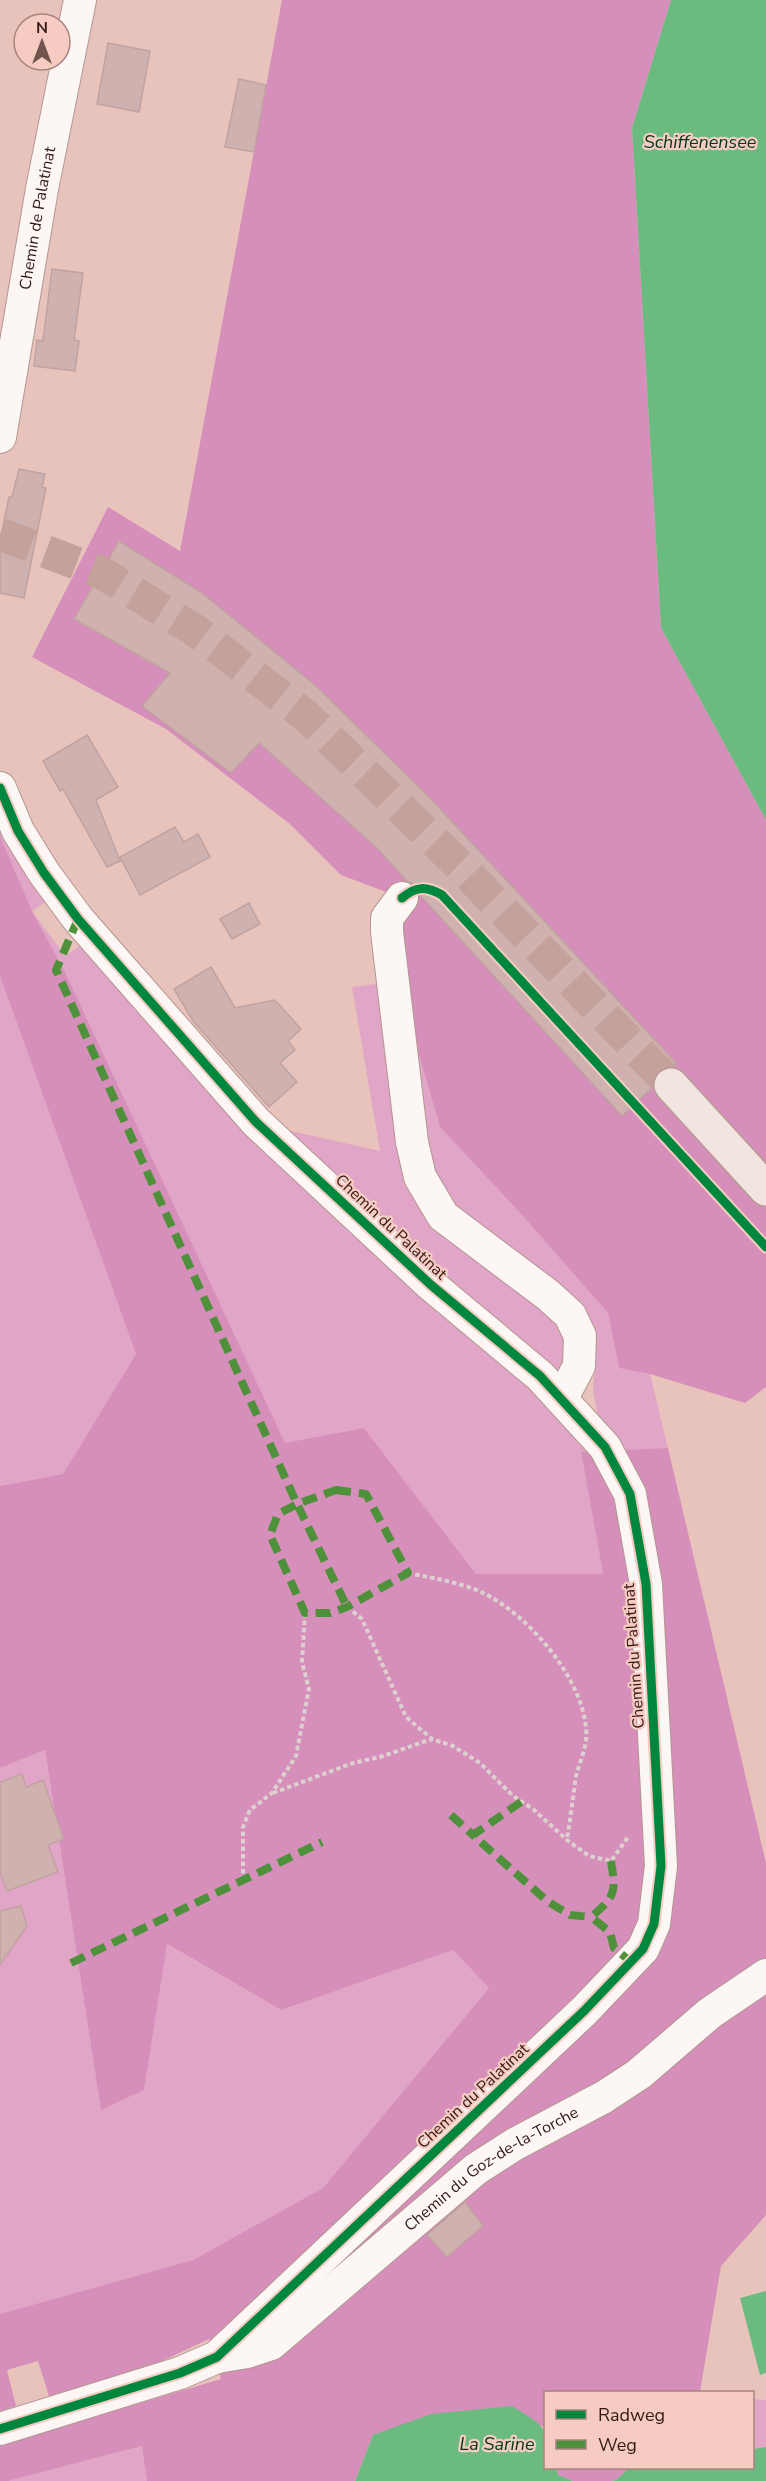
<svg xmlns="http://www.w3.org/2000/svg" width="766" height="2481" viewBox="0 0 766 2481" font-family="'Nunito Sans',sans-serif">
<rect width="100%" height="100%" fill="#e8c3bb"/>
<path fill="#e1a5c7" d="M0,811L52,898L32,911L65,956L86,942L539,1387L596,1452L581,1453L603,1574H476L364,1428L285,1444L65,972L32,911L0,836Z
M0,976L136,1354L63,1474L0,1486Z
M384,983L414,1179L560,1322L569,1351L561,1368L547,1370L282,1129L380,1151L352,987Z
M407,1014L440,1127L522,1215L608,1313L619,1368L650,1374L668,1448L617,1451L598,1417L593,1389L596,1359L592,1337L458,1213L435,1177L424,1139Z
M45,1750L101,2110L144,2090L166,1944L281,2010L453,1950L489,1988L323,2188L193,2260L0,2314V1768Z
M752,2399L766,2400V2447L753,2449Z
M143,2446L147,2481H8Z"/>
<path fill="#d58fba" d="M282,0H671L632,128L661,628L766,820V1387L745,1403L650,1374L619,1368L608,1313L522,1215L440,1127L407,1014L402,898L341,875L290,824L166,729L32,657L108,507L180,551Z
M0,836L32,911L65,972L285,1443L364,1428L476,1574H603L581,1452L668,1448L766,1863V2215L721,2266L700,2392H546L545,2433L543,2426L373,2435L355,2481H147L142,2446L8,2481H0V2445L221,2379L209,2339L147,2368L49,2396L38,2361L7,2370L16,2406L0,2411V2314L193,2260L323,2188L489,1988L453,1950L281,2010L167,1944L144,2090L101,2110L45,1750L0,1768V1486L63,1474L136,1354L0,976Z
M556,2468H629L616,2480L611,2481H573L558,2475Z"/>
<path fill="#6bbb81" d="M671,0H766V820L661,628L632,128Z
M766,2291V2373L760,2375L740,2298Z
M512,2406C549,2430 546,2423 546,2468H556L558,2475L573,2481H355L373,2435L431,2414Z
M766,2447V2481H611L616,2480L629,2468H752L753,2449Z"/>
<path fill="#cfb1af" stroke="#c0a2a0" stroke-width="1.5" d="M108,43L150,51L139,112L97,104Z
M239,79L266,85L254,152L225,147Z
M52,269L83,273L74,340L79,341L75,371L34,366L37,340L43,341Z
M19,469L45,474L42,487L46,488L24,598L0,593V541L9,497H12Z
M119,541L202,593L315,685L431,799L677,1064L658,1072L653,1079V1087L622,1116L419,894L413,884L408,882L377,848L259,743L231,773L142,706L170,673L74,619Z
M87,735L118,787L96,800L120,861L107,867L63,789L60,791L43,761Z
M175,827L184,842L198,834L210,857L140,895L120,857Z
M249,903L260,924L232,939L220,919Z
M211,967L235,1008L275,1000L301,1029L288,1041L295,1050L280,1063L297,1082L269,1107L193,1021L174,989Z
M22,1774L26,1787L43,1780L64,1839L48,1845L58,1872L7,1891L0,1872V1782Z
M21,1906L27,1926L0,1965V1911Z
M465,2202L483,2226L447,2257L427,2235Z"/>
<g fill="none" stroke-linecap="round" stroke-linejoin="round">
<path stroke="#c4a19a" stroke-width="33" stroke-dasharray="33 16" stroke-linecap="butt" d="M0,534L102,573L196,631L306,716L461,867L671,1085"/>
<g stroke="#b39690" stroke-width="34">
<g id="minor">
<path id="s1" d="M0,437L42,189L80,0"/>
<path d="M0,788L18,831L44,873L78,919L256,1122L431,1285L540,1376L605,1447L630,1494L646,1584L661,1866L654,1924L643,1949L584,2011L217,2357L180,2373L0,2429"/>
<path d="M402,898L387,918V932L412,1142L420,1177L443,1216L548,1295L570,1315L580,1336L579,1366L562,1398"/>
<path id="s2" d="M217,2357L247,2352L271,2344L476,2169L515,2144L604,2097L639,2074L710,2013L766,1975"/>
</g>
</g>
<g stroke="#b99a93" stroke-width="36">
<path id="primary" d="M671,1085L766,1189"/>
</g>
<path stroke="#dcd1ce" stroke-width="4" stroke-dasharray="4.5 3" stroke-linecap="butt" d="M408,1573C432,1578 460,1582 483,1593C530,1615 591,1687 586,1741C584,1753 579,1765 576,1776C573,1798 570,1819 567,1840
M347,1607L362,1619L406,1717L432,1739L453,1746L480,1763L513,1796L533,1809L567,1840L589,1856L611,1861L628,1837
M273,1793L353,1763L380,1757L432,1739
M243,1881V1827L250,1810L272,1793L296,1756L309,1689L302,1662L305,1613"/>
<use href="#minor" stroke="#fcf6f5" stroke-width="32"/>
<use href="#primary" stroke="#f1e4e1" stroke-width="33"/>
<path stroke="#4e913a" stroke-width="8" stroke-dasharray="15 8" stroke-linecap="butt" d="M78,919L56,970L297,1504L347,1607
M336,1490L366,1494L408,1573L347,1607L330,1613H305L270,1535L278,1514L297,1504Z
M521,1802L473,1835L547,1901L570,1915L591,1917
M451,1815L473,1835
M611,1861C616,1892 616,1896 591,1917L610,1932L614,1948L631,1962
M71,1963L322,1842"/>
<g stroke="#f6cbc2" stroke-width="13">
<path id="cycleway" d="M0,788L18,831L44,873L78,919L256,1122L431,1285L540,1376L605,1447L630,1494L646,1584L661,1866L654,1924L643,1949L584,2011L217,2357L180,2373L0,2429
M402,898C416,886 426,886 442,895L766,1247"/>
</g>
<use href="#cycleway" stroke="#00873e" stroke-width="9"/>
</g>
<g text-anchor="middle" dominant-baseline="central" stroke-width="4.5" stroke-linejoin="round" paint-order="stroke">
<g font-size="16" fill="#321914" stroke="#f6cbc2">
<text stroke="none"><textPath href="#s1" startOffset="222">Chemin de Palatinat</textPath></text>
<text transform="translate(391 1227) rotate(43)">Chemin du Palatinat</text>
<text transform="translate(634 1656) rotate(-94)">Chemin du Palatinat</text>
<text transform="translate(473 2096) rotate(-43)">Chemin du Palatinat</text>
<text stroke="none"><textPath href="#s2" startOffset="338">Chemin du Goz-de-la-Torche</textPath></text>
</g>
<g font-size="18" font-style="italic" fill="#003617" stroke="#f6cbc2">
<text x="700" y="142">Schiffenensee</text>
<text x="497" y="2444">La Sarine</text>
</g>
</g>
<rect x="544" y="2391" width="210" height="78" fill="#f6cbc2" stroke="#a8847c" stroke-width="1.5"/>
<rect x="556" y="2410" width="30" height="9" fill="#00873e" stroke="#a8847c" stroke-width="1.5"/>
<text x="598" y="2421" font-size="18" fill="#321914">Radweg</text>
<rect x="556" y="2440" width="30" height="9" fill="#4e913a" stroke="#a8847c" stroke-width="1.5"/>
<text x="598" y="2451" font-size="18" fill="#321914">Weg</text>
<g transform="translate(42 42)"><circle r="28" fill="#f6cbc2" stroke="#a8847c" stroke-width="1.5"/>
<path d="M0-4.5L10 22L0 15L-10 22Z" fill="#72544e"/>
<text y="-9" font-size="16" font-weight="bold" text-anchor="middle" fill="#321914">N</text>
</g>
</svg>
